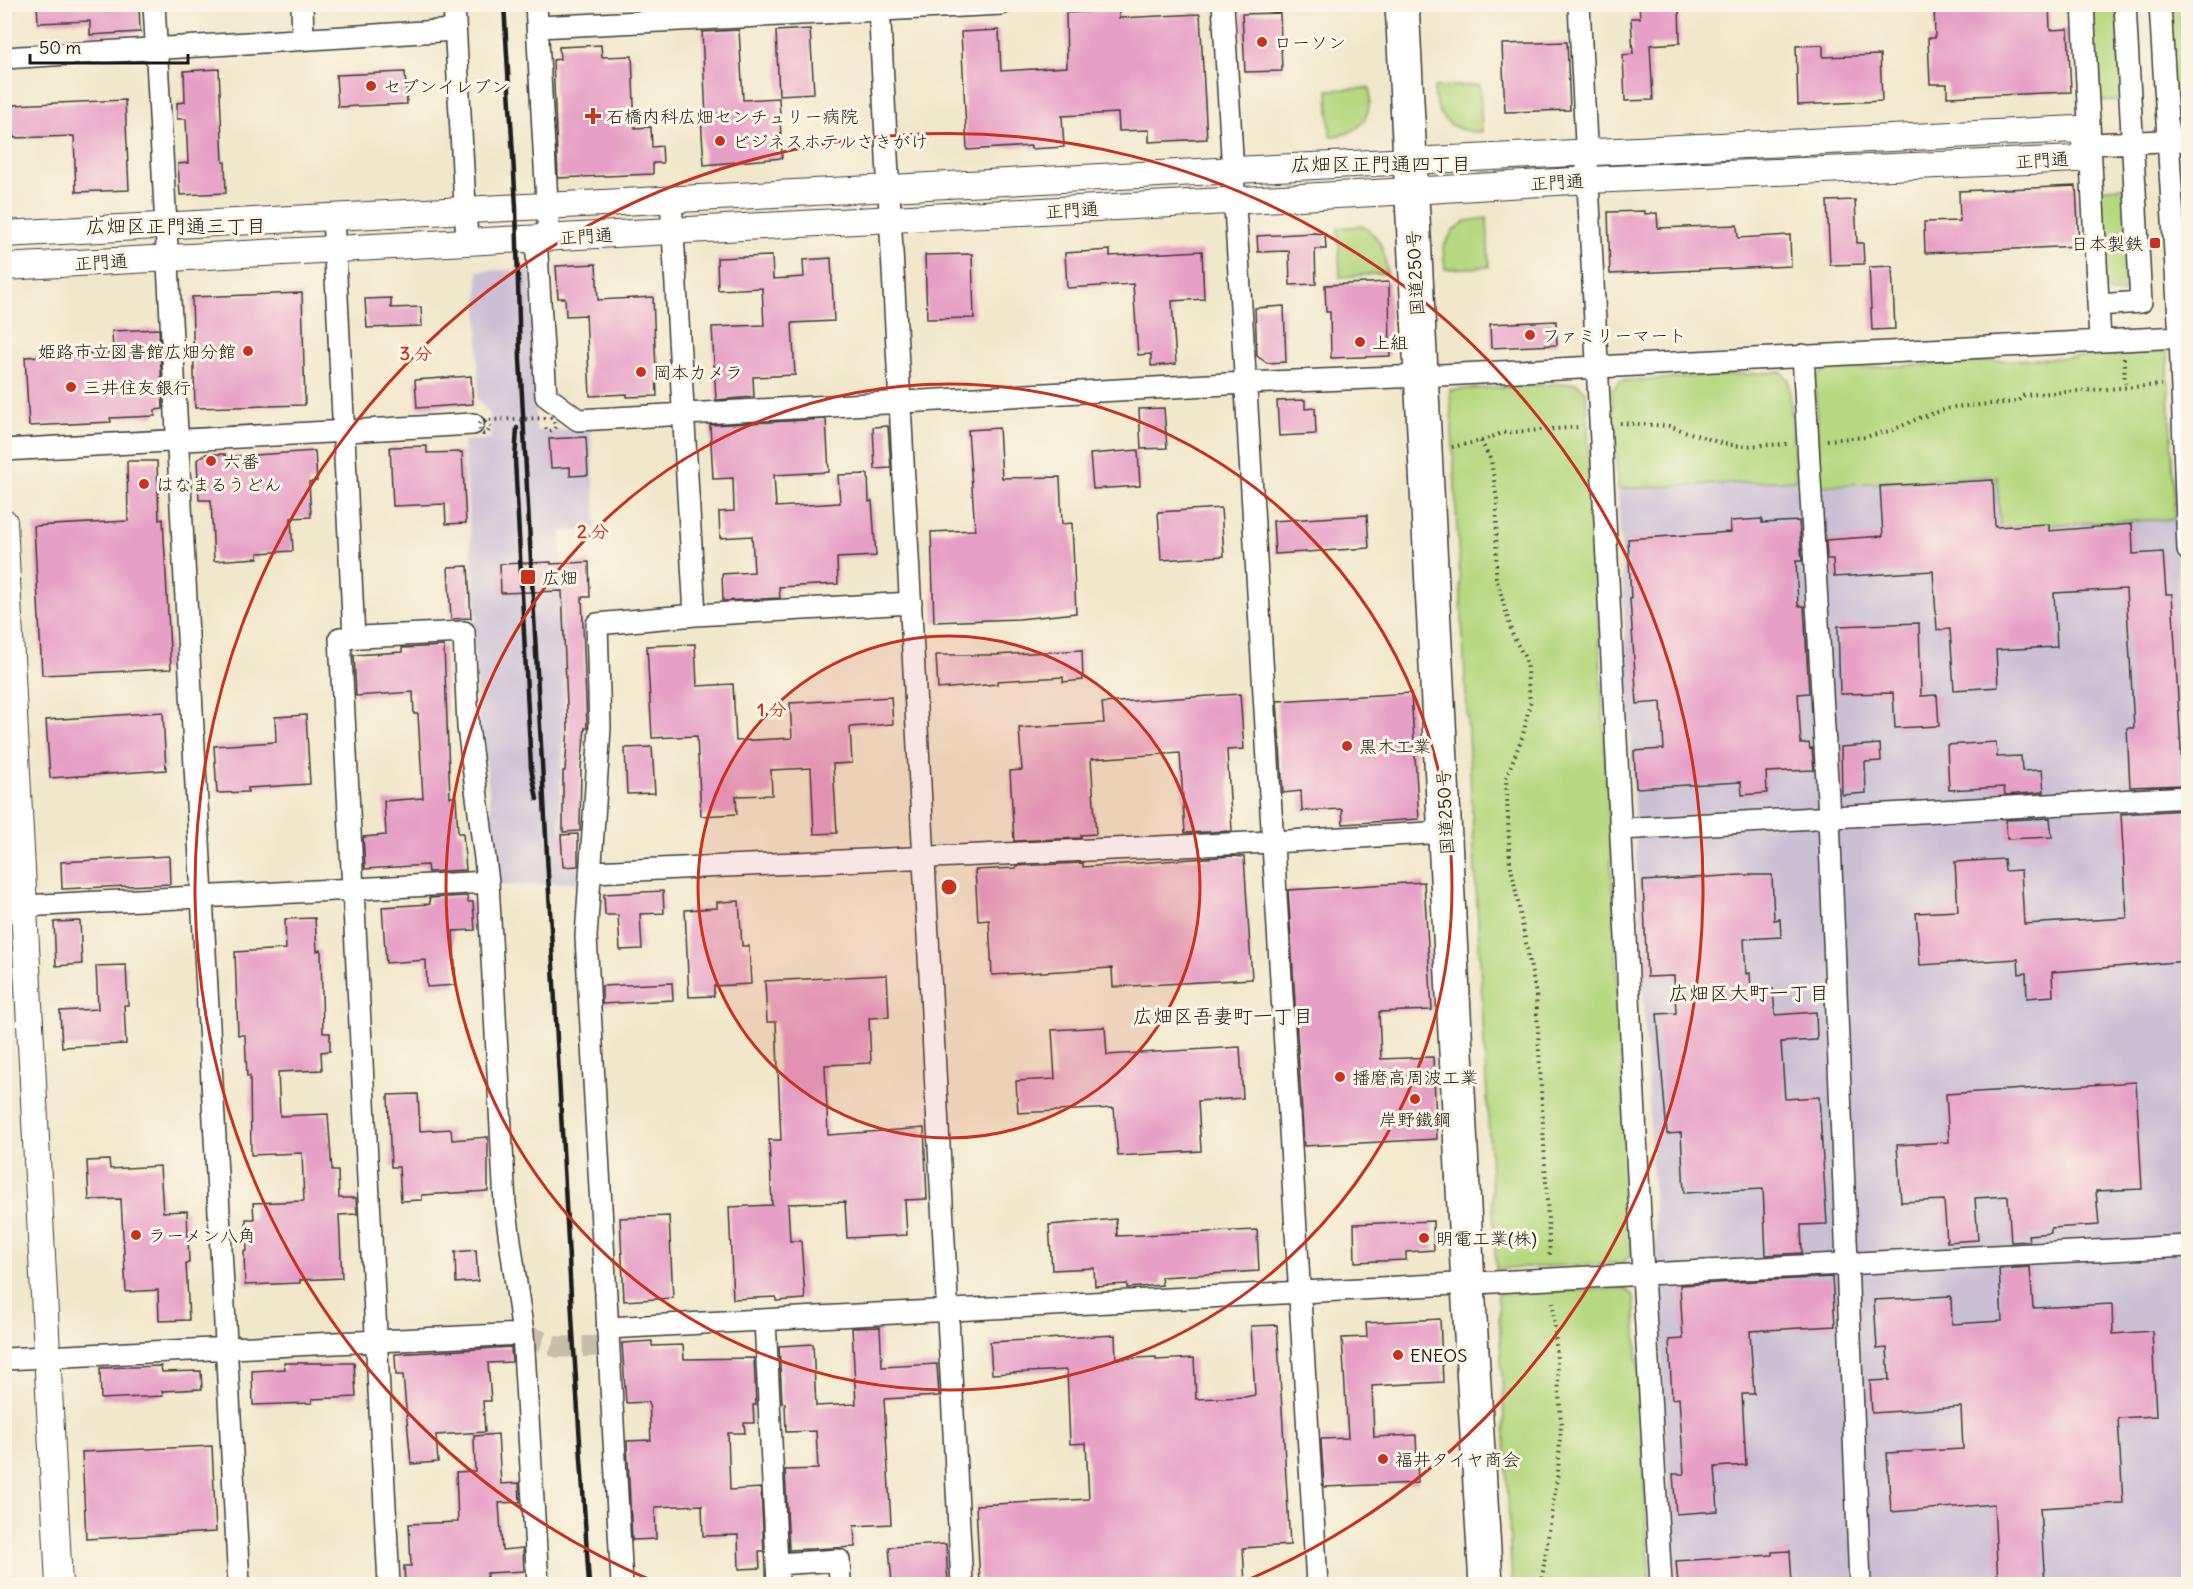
<svg xmlns="http://www.w3.org/2000/svg" width="2193" height="1589" viewBox="0 0 2193 1589" font-family="Delius,'Klee One',sans-serif">
<rect width="100%" height="100%" fill="#fcf5e5"/>
<filter id="ink" filterUnits="userSpaceOnUse"><feTurbulence type="fractalNoise" baseFrequency=".0167" numOctaves="2"/><feDisplacementMap in="SourceGraphic" scale="12" xChannelSelector="R" yChannelSelector="G"/><feConvolveMatrix kernelMatrix="1 2 1 2 8 2 1 2 1" color-interpolation-filters="sRGB"/></filter>
<filter id="wash" filterUnits="userSpaceOnUse"><feTurbulence type="fractalNoise" baseFrequency=".008" numOctaves="4" result="noise"/><feDisplacementMap in="SourceGraphic" scale="24" xChannelSelector="R" yChannelSelector="G"/><feGaussianBlur stdDeviation="1.35" result="paint"/><feColorMatrix in="noise" values="0 0 0 0 0 0 0 0 0 0 0 0 0 0 0 0 0 1.4 0 .05"/><feComposite in="paint" operator="in"/></filter>
<g filter="url(#wash)">
<rect width="100%" height="100%" fill="#f1e7cb"/>
<path fill="#cbbfd5" d="M530,269L536,431L591,430L596,529L561,532L565,718L560,801L562,867H579V882L499,886L486,762L479,730L472,621L477,620L463,441L491,439L489,413L478,400V271Z
M1998,476L2000,527L2175,519L2188,778V1584H1673L1618,489L1796,480L1797,489Z"/>
<path fill="#b5d880" stroke="#687a4e" stroke-width="1.5" d="M2090,5H2117L2123,100L2093,101Z
M2166,5H2188V109L2172,108Z
M1480,85L1482,132C1452,133 1435,118 1434,87Z
M1370,88C1372,117 1361,135 1330,136L1328,90Z
M2188,168V426L2175,174Z
M2128,187L2132,279L2123,293H2111L2104,288L2098,188Z
M1487,218L1489,267L1445,269L1443,247L1453,231L1466,221Z
M1362,226C1382,237 1385,252 1387,273L1340,277L1338,228Z
M2167,352L2175,519L2000,527L1997,476L1820,486L1815,380L1824,370Z
M1781,372L1789,380L1796,480L1618,489L1612,390L1620,381Z
M1577,383L1586,392L1632,1253L1623,1263L1496,1269L1450,390Z
M1624,1288L1634,1296L1650,1584H1512L1498,1294Z"/>
<g id="blocks">
<path fill="#e69fc6" d="M37,4H139L140,32L90,35V21L38,23Z
M1639,4H1679L1680,43L1650,45L1653,100L1625,101L1623,55L1633,54L1631,18H1640Z
M1934,4H2049L2050,30L2068,29L2071,92L1947,97V84H1930L1928,38H1935Z
M1119,10V18L1200,14L1207,139L1149,142V130L1119,131L1118,113L1062,116L1064,147L1031,149V146L967,150L961,32L999,30L1001,71L1067,67L1066,13Z
M1280,13L1282,71L1245,72L1242,14Z
M810,29L814,93L779,95L776,31Z
M739,30L743,100L779,98L782,158L704,165L701,118H706L702,32Z
M1567,42L1570,110L1505,112L1502,44Z
M601,45L602,57L632,56L635,128L651,127L652,147L662,146L663,163H653V174L558,178L553,60L560,59L559,47Z
M1823,45V57L1880,55L1882,101L1798,105L1796,46Z
M219,69L223,162H225L226,193L180,195L178,164L188,163L186,119H177V103L185,102L184,71Z
M405,72L407,104L338,107L336,75Z
M125,100L129,190L76,192L74,136L14,138L13,105Z
M2076,186L2079,246L1925,253L1924,222L1960,221L1959,191Z
M1855,200L1857,243H1863L1864,264L1830,265L1827,201Z
M1645,211V214L1657,213L1658,228L1737,225L1738,238L1790,235L1791,266L1610,274L1608,212Z
M1314,233L1325,234L1326,249H1315L1316,284L1290,285L1289,251L1258,252L1257,236Z
M1110,250V256L1202,251L1204,299L1172,301L1176,364L1151,366V354L1138,355L1133,284L1067,288L1065,253Z
M972,254L974,318L927,319L925,255Z
M772,256L773,279L804,277L803,260L831,258L834,321L792,323L795,375L753,377L754,397L716,400L712,327L764,325L762,288L718,290L717,258Z
M596,264L598,300L653,297L657,396L627,397V394L590,396L586,315L566,316L565,298H558L556,266Z
M1892,266L1895,329L1872,330L1869,267Z
M1389,282L1390,356L1331,358L1330,312H1326L1325,285Z
M302,293L305,405L195,408L192,297Z
M391,298V308L421,307L422,326L367,328L365,299Z
M1284,306L1286,362L1267,363L1257,356L1255,308Z
M1556,321L1557,345L1491,348L1490,324Z
M159,329L163,409L155,410V416L110,418L111,422L29,426L25,357L113,352L112,331Z
M471,376L473,404L417,408L415,380Z
M1305,400V409L1315,408L1316,434L1279,436L1277,401Z
M1164,408L1167,448L1141,449L1139,409Z
M826,419L829,472L774,475L776,507L840,503L838,475L868,474L869,502L872,501L876,556L837,558L838,584L779,587L780,598L723,601L722,574L754,572L752,536L720,538L719,512L734,511L733,478L713,479L710,425Z
M888,426L891,468L875,469L873,427Z
M999,428L1002,478L1060,477L1062,524L1072,523L1076,613L1019,619L934,622L931,532L975,530L968,430Z
M586,437L588,475L570,476V467L551,468L549,439Z
M427,446V453L462,452L466,523L446,524L445,504L393,506L390,447Z
M1138,450L1140,486L1093,489L1090,454Z
M315,451L317,481L309,482L311,517L291,518L293,551L258,553V558L214,561L211,500H199L197,460L206,454H225V457Z
M127,461H157L159,520L163,519L171,669L42,675L34,526L128,521Z
M1993,480L1995,527L2049,524V531L2132,524L2133,554L2163,552L2166,594H2172L2183,785L2130,787L2127,728H2134L2126,589L2054,593L2057,647L1996,650L1998,687L1954,690L1950,629L1937,630L1933,571L1834,577L1833,559H1827L1826,540L1883,536L1880,486Z
M1221,508L1224,556L1161,560L1158,512Z
M1367,515L1369,548L1275,554L1273,521Z
M1762,519V523L1799,521L1802,561H1796L1798,606H1804L1809,693L1798,694L1801,744L1809,743L1810,749L1812,748L1814,770L1766,772L1767,793L1742,795L1741,782L1636,788L1634,751L1664,749L1661,702L1637,704L1630,599H1631L1628,539L1731,532L1730,521Z
M551,562V564L589,562L590,597H582L587,728H585L581,768L580,831L563,832V771H565L568,728L562,591L501,593L500,564Z
M468,566L471,618L451,619L448,567Z
M1919,623L1921,696L1937,695L1939,726L1895,728L1893,693L1840,694L1838,626Z
M695,644L697,686L733,684L736,741L792,738L790,703L891,697L893,724L850,727L852,763L833,764L837,833L814,834L811,768L771,770L772,795L736,796L737,814L701,816L697,736L652,738L647,646Z
M444,646L450,797H456L458,833H463L466,870L428,872L427,865L365,869L363,837L386,835L384,801L423,798L418,714H414L413,692L356,696L354,655L402,652V648Z
M1082,650L1083,680L1063,682V677L997,681V684L938,689L936,655H995Z
M1411,693L1419,819L1343,824L1342,809L1302,811L1301,791L1283,793L1277,701Z
M1240,694L1244,749L1227,750L1232,831L1185,833L1180,753L1091,759L1096,834L1081,835V838L1014,841L1010,771L1022,770L1019,728L1104,723L1102,703Z
M163,712L166,770L50,778L46,720Z
M306,715L310,784L248,788V792L217,793L214,746L276,742L275,717Z
M1996,742L1997,757L2021,756L2022,771L2042,770L2044,792L2005,795L2004,787L1949,790L1947,745Z
M1880,744L1881,761L1865,762L1866,793L1842,795L1841,747Z
M652,747L655,793L627,794L625,748Z
M2186,810L2188,851V961L2052,972L2053,996L2027,998L2026,973L2019,974L2018,959L1920,965L1916,913L1958,911L1955,862L2004,859L2005,871L2021,870L2024,924L2127,918L2121,814Z
M2050,818L2052,837L2007,839L2006,820Z
M578,834V866L563,867L561,835Z
M169,856L170,884L62,889L61,862Z
M1233,856L1244,857L1252,979L1113,987L1112,968L992,975L989,920L978,921L975,870L1016,868V866L1083,863V867Z
M1741,875H1772L1774,920L1780,919L1781,937L1744,939L1746,974L1750,973L1751,990L1773,989L1775,1015L1816,1012L1817,1040L1781,1042L1785,1099L1819,1097L1827,1224L1801,1225L1802,1253L1766,1255L1763,1189L1684,1193L1681,1133L1667,1134L1657,1014L1676,1013L1674,976L1647,977L1643,881Z
M1424,882L1432,1010L1379,1012L1381,1059L1433,1057L1437,1139L1304,1146L1288,890Z
M663,891L664,913L640,914L642,949L620,950L618,915H605L604,894Z
M467,896L468,902H473L475,930L453,931L456,985L427,987L426,960L386,963L382,907L430,904L429,898Z
M739,901L742,946H749L751,984L714,986V996L689,997L685,910L717,908V902Z
M315,918L317,951L321,950L323,1033H330V1051L321,1052L322,1070L278,1072L280,1116L328,1114L332,1171H338L339,1198H356L357,1214L339,1215L342,1278L300,1280V1283L245,1285L244,1251H247L246,1219H254L253,1203L304,1201L302,1153L251,1155L250,1076H247L245,1035H238L235,952L286,949L285,919Z
M80,921L82,964L56,966L54,922Z
M126,965L128,1005H124L126,1044L62,1047L60,1011L98,1009L96,966Z
M887,975L889,1017L869,1018L871,1063L825,1065L828,1135L924,1128L927,1199L905,1200L907,1235L847,1238L845,1202L788,1204L790,1241H801L805,1299L776,1301V1297L733,1299L729,1207L772,1205L769,1140H781L776,1022H767L765,981Z
M672,983L673,1000L602,1004V986Z
M1105,1027L1107,1055L1240,1047L1243,1098L1198,1101L1201,1151L1118,1156L1114,1108L1018,1113L1016,1081L1055,1079L1052,1030Z
M2136,1082L2142,1189L2096,1191L2099,1225L2051,1228V1233L2028,1235L2029,1241L2011,1242L2008,1196L1975,1198L1978,1240L1947,1242L1944,1200L1901,1202L1897,1145L1949,1142L1946,1094Z
M418,1094L420,1131L451,1129L452,1140L488,1137V1191L422,1195V1200L401,1201L399,1167H391L388,1095Z
M109,1160L110,1169L160,1166L163,1212L187,1211L189,1263H186L189,1320L159,1321L158,1290L126,1292L121,1199L89,1200L87,1161Z
M669,1216L673,1298L624,1301L620,1218Z
M1116,1219L1117,1236L1257,1230L1259,1271L1161,1277L1162,1285L1127,1288V1284L1095,1286L1094,1268L1052,1270L1049,1225Z
M1433,1221L1434,1250L1406,1252V1260L1355,1262L1354,1224Z
M476,1250L478,1281L456,1283L455,1252Z
M2030,1267L2033,1308L2112,1304L2113,1334L2152,1331L2156,1416L2118,1418L2123,1503L2040,1508L2045,1584H1998L1994,1504L1891,1512L1887,1453L1963,1449L1961,1407L1872,1413L1870,1381L1889,1380L1887,1348L1877,1349L1874,1300L1951,1296L1952,1324L2002,1321L1999,1269Z
M1832,1277L1835,1326L1750,1331L1754,1394H1742L1746,1465L1715,1467L1718,1511L1676,1514L1673,1474H1684L1679,1398L1672,1399L1669,1340L1683,1339L1680,1285Z
M1440,1319L1443,1382L1372,1386L1374,1437L1416,1435L1418,1483L1324,1487L1321,1439L1348,1438L1342,1338L1367,1337L1366,1323Z
M1277,1325L1290,1545L1243,1548L1245,1584H980L976,1505L1089,1499L1086,1443L1070,1444L1067,1370L992,1374L990,1342L1115,1335L1116,1359L1156,1357V1360L1194,1358L1196,1399L1245,1397L1255,1395L1251,1326Z
M880,1327L882,1367L937,1364L939,1396L884,1399L891,1524L854,1526L855,1547L789,1550L785,1470L818,1469L816,1431L786,1432L785,1403H782L779,1346L813,1344L816,1406L856,1404L852,1328Z
M652,1341V1346L683,1345L684,1359L754,1358L756,1405H753L754,1423H744L745,1433H728L730,1490L761,1488L764,1551H759L760,1568L739,1569L738,1535L703,1536L702,1505L655,1507L656,1539L632,1540L627,1441L651,1440L649,1402L626,1403L622,1343Z
M511,1347L512,1362L488,1363L491,1401H483L485,1432L436,1435L438,1462L411,1464L403,1375H396L395,1354Z
M284,1363H354L356,1397L312,1399V1403L253,1405L252,1371L285,1369Z
M161,1366L162,1372L201,1371L202,1389L162,1391L163,1396L101,1399L100,1368Z
M498,1434L501,1484L519,1483L520,1502L499,1503L502,1550L523,1548L524,1571L487,1573L486,1584H405L404,1566H411L409,1524L458,1522L456,1472L475,1471L474,1436Z
M212,1446L216,1532L86,1539L82,1452Z
M946,1544L948,1584H892L889,1547Z
M1790,1551L1792,1584H1678L1676,1561L1772,1555V1552Z"/>
</g>
</g>
<g filter="url(#ink)">
<use href="#blocks" fill-opacity="0" stroke="#3c3a36" stroke-width="1.5"/>
<g fill="none" stroke-linecap="round" stroke-linejoin="round">
<path stroke="#c6bea8" stroke-width="21" stroke-dasharray="21 10" stroke-linecap="butt" d="M523,1334L557,1347L608,1346"/>
<g stroke="#3c3a36" stroke-width="24">
<path id="minor" d="M154,4L239,1584
M302,4L303,39
M454,4L467,242
M536,4L549,238
M879,4L962,1584
M1223,4L1317,1584
M1579,4L1643,1275L1661,1584
M2083,4L2100,341
M2160,4L2180,337L2188,550
M538,27L1002,4
M4,58L455,30
M2090,144L2188,140
M671,199L695,615
M333,217L354,637
M536,238L546,396L578,420L1245,383L1422,376L2180,337
M2098,305L2141,302L2125,4
M1803,355L1829,817L1860,1584
M4,450L473,424
M1621,829L2188,797
M592,872L1272,842L1446,832
M4,907L488,882
M765,1320L778,1584
M607,1328L2188,1246
M4,1359L523,1334
M777,1564L839,1560L840,1584
M389,1584L340,638L464,632L468,727L488,882L505,1204L523,1334L538,1584
M622,1584L586,937L600,728L597,624L695,615L911,603"/>
</g>
<g stroke="#3c3a36" stroke-width="28">
<path id="tertiary" d="M4,234L1410,161L2076,129L2090,144L2077,159L1588,180L1411,191L4,267
M4,522L59,1584"/>
</g>
<g stroke="#3c3a36" stroke-width="36">
<path id="trunk" d="M1402,4L1468,1285L1486,1584"/>
</g>
<path stroke="#3c3a36" stroke-width="4" stroke-dasharray="1.5 4.5" stroke-linecap="butt" d="M2124,358L2125,387
M1620,423L1669,426L1724,444L1741,446L1789,444
M1827,440L1865,437L1893,430L1919,418L1953,407L2017,402L2024,395L2161,385
M1481,441L1491,460L1497,500L1496,577L1513,636L1526,660L1530,703L1523,735L1506,778L1510,862L1536,994L1550,1258
M1452,447L1481,441L1502,433L1580,427
M1541,1584L1558,1472L1561,1424L1553,1299"/>
<use href="#minor" stroke="#fff" stroke-width="21"/>
<use href="#tertiary" stroke="#fff" stroke-width="26"/>
<use href="#trunk" stroke="#fff" stroke-width="33"/>
<path stroke="#1c1c1c" stroke-width="4.5" d="M504,4L516,207L520,359L573,1333L589,1584
M517,428L515,459L531,768L537,799"/>
<path stroke="#3c3a36" stroke-width="4" stroke-dasharray="1.5 4.5" stroke-linecap="butt" d="M485,422L491,427L487,433L483,434L479,428L480,423L485,420L551,418L556,425L554,430L550,431L546,429L544,424"/>
</g>
</g>
<circle cx="949" cy="887" r="251" fill="#c8321e" fill-opacity=".12"/>
<g fill="none" stroke="#c8321e" stroke-width="3">
<circle cx="949" cy="887" r="251"/>
<circle cx="949" cy="887" r="503"/>
<path d="M660 1584A754 754 0 1 1 1238 1584"/>
</g>
<g fill="#c8321e" stroke="#fcf5e5" stroke-width="2">
<circle cx="1262" cy="42" r="6"/>
<circle cx="371" cy="86" r="6"/>
<path d="M590 107h6v6h6v6h-6v6h-6v-6h-6v-6h6z"/>
<circle cx="720" cy="141" r="6"/>
<rect x="2149" y="237" width="12" height="12" rx="3"/>
<circle cx="1530" cy="335" r="6"/>
<circle cx="1360" cy="342" r="6"/>
<circle cx="248" cy="351" r="6"/>
<circle cx="641" cy="372" r="6"/>
<circle cx="71" cy="387" r="6"/>
<circle cx="211" cy="461" r="6"/>
<circle cx="144" cy="484" r="6"/>
<rect x="520" y="569" width="16" height="16" rx="3"/>
<circle cx="1347" cy="746" r="6"/>
<circle cx="1340" cy="1077" r="6"/>
<circle cx="1415" cy="1099" r="6"/>
<circle cx="136" cy="1235" r="6"/>
<circle cx="1424" cy="1238" r="6"/>
<circle cx="1398" cy="1355" r="6"/>
<circle cx="1383" cy="1459" r="6"/>
</g>
<g text-anchor="middle" dominant-baseline="central" stroke-width="6" stroke-linejoin="round" paint-order="stroke">
<g font-size="18" fill="#1c1c1c" stroke="#fcf5e5" text-anchor="start">
<text x="1274" y="42">ローソン</text>
<text x="383" y="86">セブンイレブン</text>
<text x="606" y="116">石橋内科広畑センチュリー病院</text>
<text x="732" y="141">ビジネスホテルさきがけ</text>
<text x="2143" y="243" text-anchor="end">日本製鉄</text>
<text x="1542" y="335">ファミリーマート</text>
<text x="1372" y="342">上組</text>
<text x="236" y="351" text-anchor="end">姫路市立図書館広畑分館</text>
<text x="653" y="372">岡本カメラ</text>
<text x="83" y="387">三井住友銀行</text>
<text x="223" y="461">六番</text>
<text x="156" y="484">はなまるうどん</text>
<text x="542" y="577">広畑</text>
<text x="1359" y="746">黒木工業</text>
<text x="1352" y="1077">播磨高周波工業</text>
<text x="1415" y="1119" text-anchor="middle">岸野鐵鋼</text>
<text x="148" y="1235">ラーメン八角</text>
<text x="1436" y="1238">明電工業(株)</text>
<text x="1410" y="1355">ENEOS</text>
<text x="1395" y="1459">福井タイヤ商会</text>
</g>
<g font-size="18" fill="#1c1c1c" stroke="#fcf5e5">
<text transform="translate(2042 160) rotate(-3)">正門通</text>
<text transform="translate(1557 182) rotate(-3)">正門通</text>
<text transform="translate(1072 210) rotate(-3)">正門通</text>
<text transform="translate(586 236) rotate(-3)">正門通</text>
<text transform="translate(101 262) rotate(-3)">正門通</text>
<text transform="translate(1415 273) rotate(-93)">国道250号</text>
<text transform="translate(1445 812) rotate(-93)">国道250号</text>
</g>
<g font-size="20" fill="#1c1c1c" stroke="#fcf5e5">
<text x="1381" y="163">広畑区正門通四丁目</text>
<text x="176" y="225">広畑区正門通三丁目</text>
<text x="1749" y="992">広畑区大町一丁目</text>
<text x="1223" y="1015">広畑区吾妻町一丁目</text>
</g>
</g>
<circle cx="949" cy="887" r="9" fill="#c8321e" stroke="#fcf5e5" stroke-width="3"/>
<g font-size="18" text-anchor="middle" font-weight="bold" fill="#c8321e" stroke="#fcf5e5" stroke-width="6" stroke-linejoin="round" paint-order="stroke">
<text x="416" y="360">3 分</text>
<text x="593" y="538">2 分</text>
<text x="772" y="716">1 分</text>
</g>
<rect width="2193" height="1589" fill="none" stroke="#fcf5e5" stroke-width="24"/>
<path d="M30 54v9h158v-9" fill="none" stroke="#1c1c1c" stroke-width="3"/>
<text x="39" y="54" font-size="18" fill="#1c1c1c" stroke="#fcf5e5" stroke-width="4.5" paint-order="stroke">50 m</text>
</svg>
